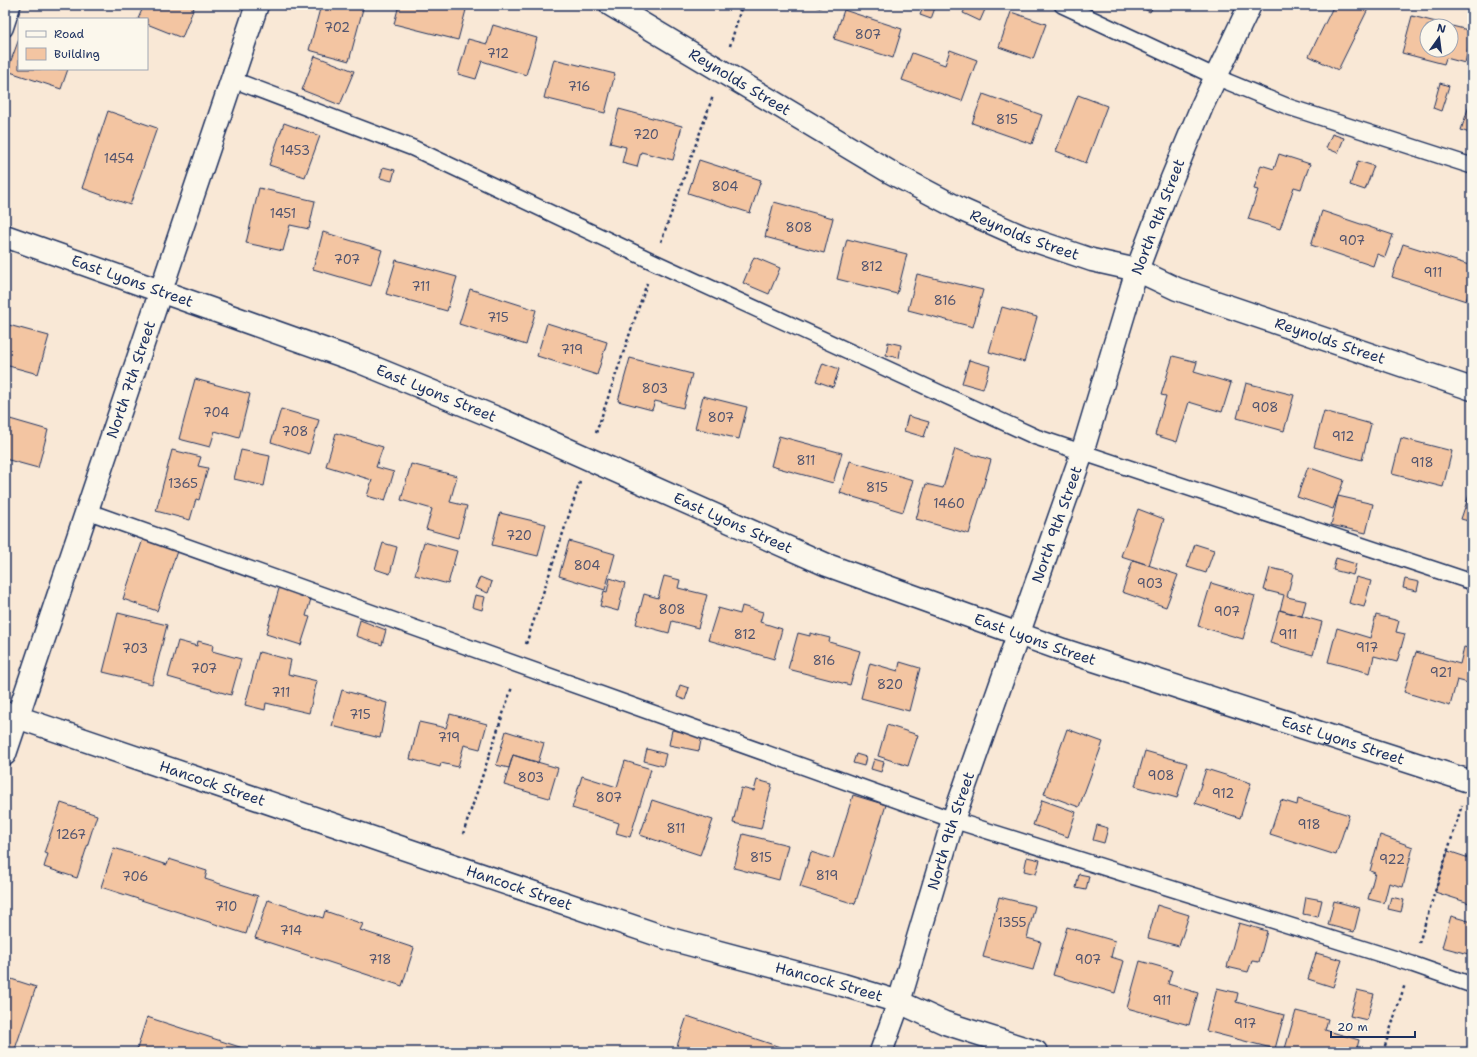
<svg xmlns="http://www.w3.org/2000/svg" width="1477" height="1057" viewBox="0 0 1477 1057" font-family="'Shantell Sans',sans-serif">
<rect width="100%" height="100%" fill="#f9e8d6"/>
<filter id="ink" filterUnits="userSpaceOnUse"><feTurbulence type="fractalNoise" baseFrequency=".025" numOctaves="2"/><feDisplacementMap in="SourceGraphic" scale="8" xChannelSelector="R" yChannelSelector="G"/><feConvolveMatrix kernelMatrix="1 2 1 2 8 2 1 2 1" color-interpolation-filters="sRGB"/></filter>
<g filter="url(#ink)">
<path fill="#f3c5a2" stroke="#1b2f5e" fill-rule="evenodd" d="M144,5H195L182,38L147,24V19H138Z
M321,5H364L349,61L309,50Z
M399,5H446L466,10L458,40L394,24Z
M811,5H821L820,8Z
M924,5H936L931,19L920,15Z
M967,5H987L980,21L963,13Z
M1136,5H1154L1150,12Z
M1334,5H1370L1338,70L1309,56Z
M844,10L902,29L893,58L834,39Z
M1011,12L1046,24L1033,59L999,47Z
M1412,16L1472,31L1465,63L1446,58L1444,64L1402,53ZM1427,26H1451V50H1427Z
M493,25L537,38L526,75L482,61L476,79L458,74L468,39L487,44Z
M19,39V69H68L61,89L7,71Z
M950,50L977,60L962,101L902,80L912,53L945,65Z
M315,56L354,71L340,105L302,90Z
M554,59L615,74L605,113L544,98Z
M1440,83L1449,86L1441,111L1433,108Z
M983,94L1042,115L1032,144L972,123Z
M1078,95L1107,106L1086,163L1056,151Z
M1471,100H1472V134L1461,130Z
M619,109L682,126L673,160L641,152L637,167L622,163L626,147L610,143Z
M108,111L157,128L130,205L82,188Z
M284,123L320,136L305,177L269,165Z
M1332,134L1344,138L1338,153L1326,148Z
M1279,154L1310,164L1301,189L1294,187L1280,229L1248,219L1258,190L1254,189L1261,165L1274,169Z
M699,160L761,180L750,213L688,193Z
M1358,161L1374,166L1365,190L1350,185Z
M383,167L395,170L392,181L380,178Z
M259,188L315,201L309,229L290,225L283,251L246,243Z
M774,202L833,218L824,253L765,237Z
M1322,211L1393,235L1385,257L1377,254L1373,266L1311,245Z
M323,232L382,250L371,286L313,269Z
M847,239L907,254L897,294L837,279Z
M1403,244L1472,266V282L1466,301L1392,277Z
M754,257L780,268L769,294L743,283Z
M396,260L457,277L447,311L386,294Z
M917,274L983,290L973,327L908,310Z
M470,289L536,310L526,345L459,324Z
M1002,307L1037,317L1024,362L989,352Z
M547,323L607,342L597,375L537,356Z
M5,324L49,336L38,374L5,365Z
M888,342L901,345L899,358L886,355Z
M1173,356L1197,362L1194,372L1231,383L1222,412L1189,402L1177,442L1155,435L1166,396L1161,395Z
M630,358L692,374L683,408L655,401L652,410L618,401Z
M969,360L990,366L983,389L962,383Z
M823,363L839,369L833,387L816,381Z
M195,379L250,394L239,438L215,431L210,447L179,439Z
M1246,383L1294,395L1284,431L1237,418Z
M703,396L747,407L739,439L695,428Z
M281,409L319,420L309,454L271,442Z
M1324,411L1371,424L1362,460L1314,447Z
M908,416L929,422L924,437L904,431Z
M10,419L48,430L38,468L5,459V438Z
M336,433L383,447L376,467L394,472L385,501L367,496L372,480L326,466Z
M779,436L842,453L833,483L771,466Z
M1401,438L1452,451L1443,487L1392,474Z
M955,449L991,460L969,534L916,519L926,484L943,488Z
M172,450L201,457L198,466L208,468L199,500L196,499L190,520L156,511Z
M241,450L270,456L264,486L234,479Z
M850,461L913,480L903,512L840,493Z
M411,464L457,476L450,502L467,506L458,538L426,529L432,509L401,500Z
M1308,467L1344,480L1333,509L1297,497Z
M1472,486V522L1461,519Z
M1338,496L1373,504L1366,533L1331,525Z
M1138,509L1164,519L1149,565L1121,556Z
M500,513L546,524L538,556L492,545Z
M144,536L178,548L157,611L123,599Z
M569,541L615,554L605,590L559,576Z
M424,542L457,551L448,584L415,575Z
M383,543L397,547L390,574L375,569Z
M1195,544L1214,550L1206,573L1187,567Z
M1336,558L1356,564L1353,575L1333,570Z
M1133,560L1178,575L1166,607L1122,592Z
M1270,568L1293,573L1287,597L1306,601L1302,616L1280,610L1284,595L1264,590Z
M664,576L680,580L678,588L707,595L698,628L672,621L669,633L636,624L644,594L658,598Z
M480,577L492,582L488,593L475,588Z
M1356,577L1371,581L1364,607L1349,603Z
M610,578L625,583L618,611L600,606L604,591L607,592Z
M1405,579L1419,582L1417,591L1403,588Z
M1211,583L1255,596L1243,639L1198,626Z
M280,585L312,595L306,616L310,617L301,645L266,634Z
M475,595L485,597L482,610L472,607Z
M742,606L763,612L760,622L782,629L774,659L708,640L718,608L740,614Z
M1279,610L1322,622L1313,655L1270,643Z
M118,613L167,625L152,684L103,672Z
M1376,615L1399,621L1396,632L1405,634L1397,662L1374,656L1370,673L1328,662L1337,628L1370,638Z
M360,620L386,630L382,645L356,636Z
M798,633L810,636V633L830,638L829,642L860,651L850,685L788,669Z
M178,641L197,646L198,641L213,645L212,651L241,659L231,695L168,677Z
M1464,647L1472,649V684L1457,680L1450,706L1404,692L1416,652L1460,664Z
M259,652L291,660L288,674L317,681L309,713L266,703L265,710L245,705Z
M900,662L920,668L909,711L861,698L870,663L898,671Z
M680,685L689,688L685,700L677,697Z
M342,690L387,703L380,738L332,726Z
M450,714L487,724L480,749L464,745L458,767L441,763L440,767L410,759L419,722L446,728Z
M887,725L918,735L908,766L878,756Z
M1067,729L1103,742L1079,807L1044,794Z
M672,730L702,735L699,751L669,745Z
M506,731L544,743L538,763L513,755L509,768L496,765Z
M647,749L666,754L663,766L644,761Z
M1145,751L1187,763L1177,798L1135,786Z
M856,754L866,757L864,766L853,763Z
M513,755L558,768L549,798L504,785Z
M874,759L884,762L881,772L871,769Z
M625,761L651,769L630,837L616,833L619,823L572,808L582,776L617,787Z
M1206,769L1251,783L1240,818L1195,803Z
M757,780L772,784L761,829L733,823L741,788L754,791Z
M853,795L886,805L855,904L800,887L811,852L833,859Z
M1298,799L1349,815L1336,855L1270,834L1281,800L1297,805Z
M652,800L713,820L700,855L640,835Z
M1042,800L1076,812L1068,837L1033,825Z
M61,803L97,815L77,878L44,867L48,854L44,853Z
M1097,825L1108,828L1104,843L1093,840Z
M743,834L788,845L779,880L734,868Z
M1380,835L1413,847L1403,887L1389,883L1384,903L1368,899L1375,873L1370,871Z
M114,848L167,865L169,859L207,871L205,879L258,896L246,934L101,887Z
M1448,851L1472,859V904L1435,892Z
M1027,857L1040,860L1036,874L1024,871Z
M1079,874L1089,876L1086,890L1076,888Z
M999,897L1035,906L1027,938L1041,942L1033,970L983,957Z
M1306,897L1322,900L1318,917L1303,914Z
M1391,897L1404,900L1401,912L1388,909Z
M268,900L323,918L325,911L363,924L360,930L414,948L402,986L255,938Z
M1334,901L1360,908L1354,932L1328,925Z
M1157,905L1189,915L1179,946L1148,938Z
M1451,916L1472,922V955L1442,947Z
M1239,923L1267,931L1259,962L1252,961L1248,972L1227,967Z
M1067,927L1115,941L1111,957L1124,961L1115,993L1053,975Z
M1316,953L1342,960L1333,987L1308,979Z
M1140,961L1172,970L1168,984L1198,993L1189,1025L1127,1008Z
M5,977L36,987L14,1052H5Z
M1217,988L1238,993L1236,1002L1284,1015L1275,1049L1206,1031Z
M1357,990L1374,994L1367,1020L1350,1016Z
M1296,1011L1328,1019L1325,1030L1359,1040L1356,1052H1284Z
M687,1016L789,1050L788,1052H675Z
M147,1017L255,1052H136Z
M1399,1048L1416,1052H1398Z"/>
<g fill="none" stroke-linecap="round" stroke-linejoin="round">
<g stroke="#1b2f5e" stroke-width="18">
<path id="service" d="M1062,5L1216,77L1289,107L1472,166
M5,29L13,5
M231,79L413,148L654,262L1036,437L1472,582
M87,511L953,820L1412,964L1472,985"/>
</g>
<g stroke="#1b2f5e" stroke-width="25">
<g id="minor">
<path id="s1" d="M5,236L360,362L499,419L827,565L1063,650L1472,782"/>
<path id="s2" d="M5,713L670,939L843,985L899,1002L945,1023L1036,1052"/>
<path id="s3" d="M5,754L257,5"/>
</g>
</g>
<g stroke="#1b2f5e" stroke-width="25">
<path id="tertiary" d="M1137,270L1166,193L1202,106L1250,5"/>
</g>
<g stroke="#1b2f5e" stroke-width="25">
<g id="secondary">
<path id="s4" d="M611,5L890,172L960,209L1021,236L1092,260L1137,270L1177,289L1472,389"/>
<path id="s5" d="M881,1052L899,1002L953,820L1082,453L1137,270"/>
</g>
</g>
<path stroke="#1b2f5e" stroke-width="2.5" stroke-dasharray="3 3" stroke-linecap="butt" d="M730,46L742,5
M661,242L713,96
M596,433L647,283
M526,644L580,482
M463,834L512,687
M1419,943L1462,805
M1383,1052L1405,984"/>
<use href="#service" stroke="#fbf7ec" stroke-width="15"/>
<use href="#minor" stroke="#fbf7ec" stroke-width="22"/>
<use href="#tertiary" stroke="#fbf7ec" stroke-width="22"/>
<use href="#secondary" stroke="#fbf7ec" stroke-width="22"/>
</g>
</g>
<g text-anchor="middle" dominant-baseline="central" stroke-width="4" stroke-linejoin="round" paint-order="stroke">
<g font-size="13" fill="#51546f">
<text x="337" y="27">702</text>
<text x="868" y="34">807</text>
<text x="498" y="53">712</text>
<text x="579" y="86">716</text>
<text x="1007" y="119">815</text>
<text x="646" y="134">720</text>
<text x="295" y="150">1453</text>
<text x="119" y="158">1454</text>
<text x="725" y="186">804</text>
<text x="283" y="213">1451</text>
<text x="799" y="227">808</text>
<text x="1352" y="240">907</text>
<text x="347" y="259">707</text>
<text x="872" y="266">812</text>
<text x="1433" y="272">911</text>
<text x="421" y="286">711</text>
<text x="945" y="300">816</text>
<text x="498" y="317">715</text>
<text x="572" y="349">719</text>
<text x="655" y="388">803</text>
<text x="1265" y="407">908</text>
<text x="216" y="412">704</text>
<text x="721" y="417">807</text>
<text x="295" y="431">708</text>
<text x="1343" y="436">912</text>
<text x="806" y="460">811</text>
<text x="1422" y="462">918</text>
<text x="183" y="483">1365</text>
<text x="877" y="487">815</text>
<text x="949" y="503">1460</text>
<text x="519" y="535">720</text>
<text x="587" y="565">804</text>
<text x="1150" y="583">903</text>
<text x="672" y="609">808</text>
<text x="1227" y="611">907</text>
<text x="745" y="634">812</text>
<text x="1288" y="634">911</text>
<text x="1367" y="647">917</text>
<text x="135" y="648">703</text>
<text x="824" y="660">816</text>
<text x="204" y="668">707</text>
<text x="1441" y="672">921</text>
<text x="890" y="684">820</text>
<text x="281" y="692">711</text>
<text x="360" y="714">715</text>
<text x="449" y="737">719</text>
<text x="1161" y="775">908</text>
<text x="531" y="777">803</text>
<text x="1223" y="793">912</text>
<text x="609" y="797">807</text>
<text x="1309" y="824">918</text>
<text x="676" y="828">811</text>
<text x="71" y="834">1267</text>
<text x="761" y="857">815</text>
<text x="1392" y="859">922</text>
<text x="827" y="875">819</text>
<text x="135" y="876">706</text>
<text x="226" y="906">710</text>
<text x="1012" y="922">1355</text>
<text x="291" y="930">714</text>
<text x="380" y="959">718</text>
<text x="1088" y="959">907</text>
<text x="1162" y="1000">911</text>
<text x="1245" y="1023">917</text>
</g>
<g font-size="15" fill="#1b2f5e" stroke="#fbf7ec">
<text stroke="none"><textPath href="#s4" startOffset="150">Reynolds Street</textPath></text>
<text transform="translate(1158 217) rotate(-69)">North 9th Street</text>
<text stroke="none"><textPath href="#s4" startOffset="474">Reynolds Street</textPath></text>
<text stroke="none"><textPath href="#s1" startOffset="135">East Lyons Street</textPath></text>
<text stroke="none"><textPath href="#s4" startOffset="798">Reynolds Street</textPath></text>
<text stroke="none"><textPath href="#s3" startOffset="395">North 7th Street</textPath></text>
<text stroke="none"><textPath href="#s1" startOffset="459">East Lyons Street</textPath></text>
<text stroke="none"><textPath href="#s1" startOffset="783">East Lyons Street</textPath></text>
<text stroke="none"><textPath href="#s5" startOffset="556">North 9th Street</textPath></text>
<text stroke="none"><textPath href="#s1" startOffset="1107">East Lyons Street</textPath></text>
<text stroke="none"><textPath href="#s1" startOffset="1431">East Lyons Street</textPath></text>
<text stroke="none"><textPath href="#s2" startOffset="219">Hancock Street</textPath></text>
<text stroke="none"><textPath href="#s5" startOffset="232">North 9th Street</textPath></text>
<text stroke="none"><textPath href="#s2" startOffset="543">Hancock Street</textPath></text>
<text stroke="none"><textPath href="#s2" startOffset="867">Hancock Street</textPath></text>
</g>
</g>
<rect width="1477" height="1057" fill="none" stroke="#fbf7ec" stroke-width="20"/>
<rect x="10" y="10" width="1457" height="1037" fill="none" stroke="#1b2f5e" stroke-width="1.5" filter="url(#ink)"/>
<rect x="18" y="18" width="130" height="52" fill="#fbf7ec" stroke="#a1a7b3"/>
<rect x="26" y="31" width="20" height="6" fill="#fbf7ec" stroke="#a1a7b3"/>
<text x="54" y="38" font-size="12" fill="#1b2f5e">Road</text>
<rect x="26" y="48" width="20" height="12" fill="#f3c5a2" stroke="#a1a7b3"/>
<text x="54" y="58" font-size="12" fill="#1b2f5e">Building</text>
<g transform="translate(1439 38) rotate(14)"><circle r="19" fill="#fbf7ec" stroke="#a1a7b3"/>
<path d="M0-3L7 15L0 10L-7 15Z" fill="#1b2f5e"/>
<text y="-6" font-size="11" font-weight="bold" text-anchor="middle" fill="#1b2f5e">N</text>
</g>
<path d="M1331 1031v6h84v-6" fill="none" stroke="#1b2f5e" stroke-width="2"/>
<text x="1337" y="1031" font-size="12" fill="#1b2f5e" stroke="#fbf7ec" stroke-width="3" paint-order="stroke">20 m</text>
</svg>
